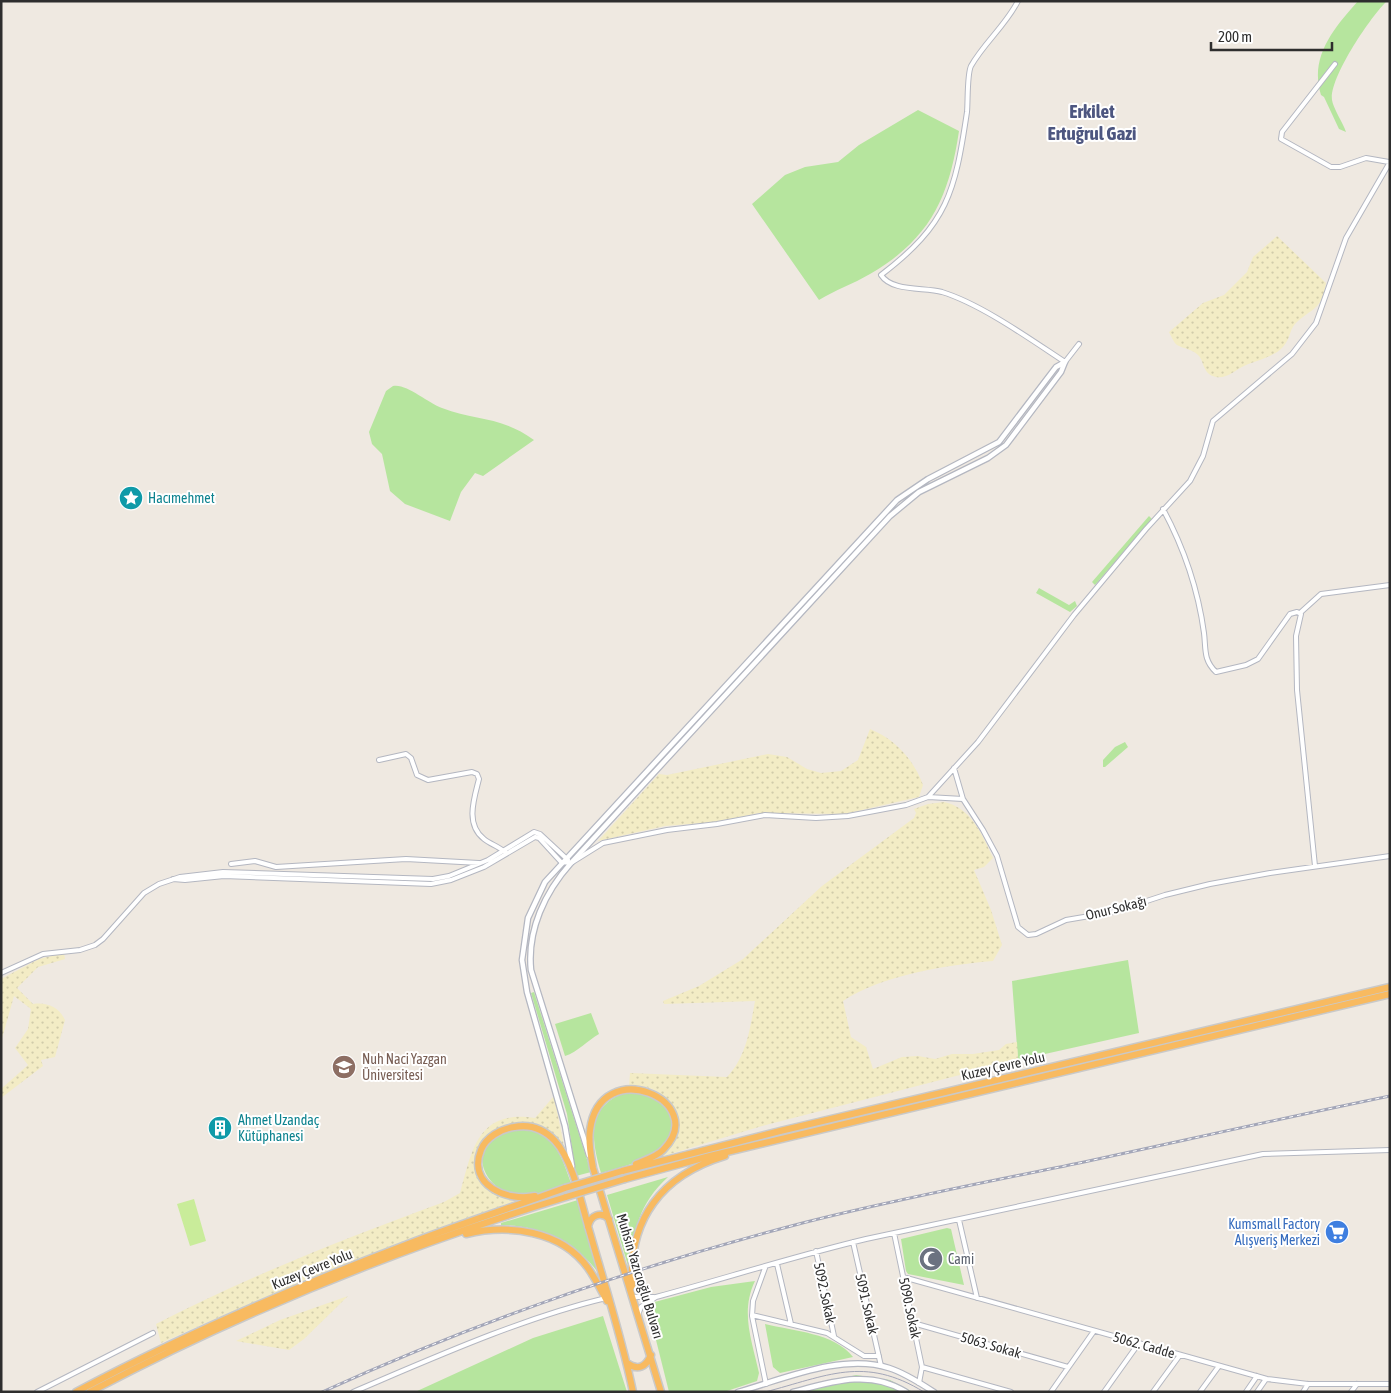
<svg xmlns="http://www.w3.org/2000/svg" width="1391" height="1393" viewBox="0 0 1391 1393" font-family="'Asap Condensed',sans-serif">
<defs>
<pattern id="sand-dots" width="8" height="8" patternUnits="userSpaceOnUse" patternTransform="scale(1.25)"><rect width="8" height="8" fill="#f3ecc5"/><path d="M2 2h.1M6 6h.1" fill="none" stroke="#d1cbaa" stroke-width="1.8" stroke-linecap="round"/></pattern>
</defs>
<rect width="100%" height="100%" fill="#efe9e1"/>
<path fill="#b6e59e" d="M1358,1H1387C1371,16 1329,78 1332,100C1333,108 1343,123 1346,132L1339,129L1324,97L1321,95C1309,57 1334,28 1358,1Z
M918,110L959,131C949,198 930,239 870,274C853,284 835,290 819,300L752,204L785,175L805,167L838,162L859,145Z
M393,386C406,383 428,403 442,408C476,421 501,416 534,440L483,476L475,473L461,492L450,521L405,504L390,491L382,454L372,444L369,432L386,391Z
M1149,516L1152,519L1095,585L1092,582Z
M1039,588L1069,605L1075,601L1077,606L1070,612L1036,593Z
M1125,742L1128,747L1105,767H1103V760L1115,747Z
M1128,960L1139,1033L1018,1060L1012,981Z
M534,992L591,1172L576,1176L567,1114L531,993Z
M591,1013L599,1034C588,1040 578,1052 565,1056L555,1024Z
M626,1092L654,1095C659,1101 669,1109 671,1116C682,1153 626,1166 601,1173C591,1139 586,1107 626,1092Z
M520,1129C554,1131 561,1155 571,1183C554,1188 532,1198 514,1195C491,1190 469,1160 492,1140C499,1133 510,1131 520,1129Z
M668,1177C639,1203 633,1232 629,1269L607,1195Z
M578,1200L600,1275C578,1243 540,1225 501,1225V1223Z
M947,1228L951,1229L964,1285L908,1274L906,1271L901,1239Z
M755,1281C740,1312 752,1341 759,1373L757,1381L724,1392H669L647,1304L711,1287Z
M603,1316L627,1392H415L533,1338Z
M765,1324C793,1331 835,1333 853,1357L780,1373L773,1367Z
M856,1375L890,1380L913,1392H786Z"/>
<path fill="url(#sand-dots)" d="M1277,236L1326,283C1321,312 1312,307 1295,324C1290,330 1290,336 1287,341C1279,357 1258,359 1244,366C1235,370 1227,379 1216,377C1202,374 1205,362 1198,355C1192,349 1184,349 1177,345C1174,343 1171,336 1169,332L1203,303L1224,295L1247,272L1253,257Z
M870,729C895,739 914,760 923,785L919,797L844,814L759,813L716,822L665,826L598,841L659,774L667,775L768,754L787,757L807,769L821,773L841,771L858,760Z
M944,802C971,807 983,836 993,858L984,867L974,870L991,910L1002,945L993,961C947,965 882,975 843,1001L851,1037L866,1047L873,1069L902,1057L918,1056L935,1059L952,1054H973L999,1050L1006,1044L1017,1042L1018,1060L762,1126L657,1158C672,1147 674,1139 674,1122C673,1096 653,1084 629,1086L630,1073L727,1077C747,1056 750,1028 755,1001L664,1004L663,1001L699,986L743,959L822,886L914,818L916,813L914,809L928,804Z
M64,953L65,959L38,967L17,988L33,1004C47,1002 59,1007 65,1020L55,1057L41,1060L43,1066L1,1098V1089L28,1065L15,1048L28,1029L31,1009L14,996L1,1042V979L39,959Z
M554,1096L565,1151C530,1091 450,1139 481,1182C490,1194 502,1195 513,1202C393,1242 276,1291 161,1343L156,1324C249,1276 346,1238 444,1202L460,1193C472,1151 477,1109 535,1118Z
M348,1296L304,1339L289,1350L236,1341L280,1320Z"/>
<path fill="#c9ec9a" d="M194,1199L206,1241L190,1246L177,1204Z"/>
<g fill="none" stroke-linecap="round" stroke-linejoin="round">
<g stroke="#b4b7c1" stroke-width="6">
<path id="minor" d="M1018,1C1006,25 984,43 971,66C967,74 968,101 967,112C955,192 948,224 881,275C892,292 924,287 942,292C981,304 1030,339 1065,362
M1335,64L1282,132L1281,139L1331,167H1340L1366,158L1389,162
M1065,362L1079,344
M1163,509C1184,548 1198,589 1204,633C1206,648 1203,660 1216,672L1246,665L1258,659L1290,614L1297,612L1301,614L1296,636L1297,690L1315,866
M1300,613L1321,594L1390,585
M379,760L406,754L411,758L417,775L428,780L472,772L477,774L479,779C474,799 465,824 484,839C490,844 498,846 505,852
M954,768L963,799L983,830L997,856L1018,927L1028,935L1036,934L1066,920L1113,912L1165,895L1210,884L1270,873L1390,856
M928,797L963,799
M231,864L255,861L276,867L406,859L479,863
M173,879L185,880L224,876L431,884L451,880L484,867L535,837L539,838L561,862L571,863L603,843L667,830L717,824L765,815L816,818L848,816L906,805L928,797L978,742L1074,615L1146,529L1190,481L1203,456L1213,421L1292,354L1316,323L1346,238L1390,162
M1,973L43,954L80,950L95,945L103,939L144,893L159,884L180,877L223,872L433,879L449,876L488,860L534,832L540,834L568,860
M959,1220L977,1298
M894,1233L922,1367L919,1383
M853,1242L881,1366
M816,1251L834,1336
M777,1264L791,1324
M765,1268L753,1301L752,1316L766,1384
M903,1277L1267,1379L1308,1384H1390
M633,1297H654
M638,1315L641,1307L656,1297C726,1278 795,1256 866,1239L1263,1154L1390,1150
M752,1315L827,1333L864,1356H879
M913,1323L1068,1367
M922,1367L1011,1392
M37,1392L153,1333
M353,1392C433,1358 522,1318 606,1298
M1051,1392L1094,1331
M1104,1392L1139,1343
M1153,1392L1180,1355
M1200,1392L1219,1366
M1246,1392L1257,1376
M1257,1392L1266,1379
M1303,1392L1308,1384
M1351,1392L1357,1384"/>
</g>
<g stroke="#b4b7c1" stroke-width="7">
<path id="tertiary" d="M589,1155L531,970C527,930 545,892 571,863L890,516L919,492L988,458L1006,445L1061,372L1065,362
M572,1166L565,1126L527,992L522,960L528,918L545,882L897,500L928,479L999,442L1056,367L1065,362
M738,1392C784,1379 842,1353 889,1368C905,1373 920,1383 934,1392
M793,1392C831,1382 870,1369 906,1392"/>
</g>
<g stroke="#c9c9c9" stroke-width="9">
<path id="trunk" d="M636,1164C645,1160 656,1157 663,1150C712,1101 600,1053 590,1130C588,1143 591,1156 593,1168L661,1392
M622,1171L780,1131L1390,987
M625,1179L710,1156L1390,994
M535,1196C507,1202 467,1185 481,1150C486,1137 501,1129 514,1127C530,1124 544,1129 555,1141C574,1162 582,1207 590,1233C605,1286 622,1338 633,1392
M588,1227C590,1215 601,1211 609,1219
M466,1234C508,1224 561,1230 588,1268C595,1278 601,1290 607,1301
M632,1286C628,1219 662,1175 725,1156
M627,1363C638,1371 646,1367 651,1355
M76,1392C183,1335 295,1287 408,1244C460,1224 513,1207 565,1188
M90,1392C241,1312 403,1247 566,1197"/>
</g>
<use href="#minor" stroke="#fff" stroke-width="4"/>
<use href="#tertiary" stroke="#fff" stroke-width="4.5"/>
<use href="#trunk" stroke="#f8ba60" stroke-width="6"/>
<path stroke="#a3a6b8" stroke-width="1" d="M765,1392C827,1376 864,1355 924,1392"/>
<g stroke="#a3a6b8" stroke-width="3">
<path id="rail" d="M322,1392C474,1323 634,1267 795,1225C891,1200 988,1182 1084,1162C1186,1140 1288,1117 1390,1096"/>
</g>
<use href="#rail" stroke="#fff" stroke-width="1" stroke-dasharray="4" stroke-linecap="butt"/>
<g stroke="#c9c9c9" stroke-width="9" stroke-linecap="butt">
<path id="trunk-bridge" d="M565,1188L622,1171
M566,1197L625,1179"/>
</g>
<use href="#trunk-bridge" stroke="#f8ba60" stroke-width="6"/>
</g>
<defs>
<g id="sight-disc" transform="scale(1.25)"><circle r="9.5" fill="#0f9aa8" stroke="#fff"/><path d="M0-6L1.8-2.2L6-1.7L2.9 1.2L3.7 5.4L0 3.3L-3.7 5.4L-2.9 1.2L-6-1.7L-1.8-2.2Z" fill="#fff"/></g>
<g id="university-disc" transform="scale(1.25)"><circle r="9.5" fill="#8d6e63" stroke="#fff"/><path d="M0-5L7-2L0 1L-7-2ZM-4 1L0 2.5L4 1V4Q0 6-4 4Z" fill="#fff"/></g>
<g id="building-disc" transform="scale(1.25)"><circle r="9.5" fill="#0f9aa8" stroke="#fff"/><path d="M-4-6H4V6H1V3H-1V6H-4ZM-2.5-4.3h1.7v1.8h-1.7ZM.8-4.3h1.7v1.8H.8ZM-2.5-1h1.7V.8h-1.7ZM.8-1h1.7V.8H.8Z" fill="#fff"/></g>
<g id="supermarket-disc" transform="scale(1.25)"><circle r="9.5" fill="#3f7fe0" stroke="#fff"/><path d="M-6-5.5h2.5l.6 2H6L4.5 2H-2.5L-4.4-4H-6ZM-1.5 3.2a1.3 1.3 0 1 0 .1 0ZM3 3.2a1.3 1.3 0 1 0 .1 0Z" fill="#fff"/></g>
<g id="mosque-disc" transform="scale(1.25)"><circle r="9.5" fill="#6b7280" stroke="#fff"/><path d="M3.5-4.9A6 6 0 1 0 3.5 4.9A5 5 0 1 1 3.5-4.9Z" fill="#fff"/></g>
</defs>
<g fill-rule="evenodd">
<use href="#sight-disc" x="131" y="498"/>
<use href="#university-disc" x="344" y="1067"/>
<use href="#building-disc" x="220" y="1128"/>
<use href="#supermarket-disc" x="1337" y="1232"/>
<use href="#mosque-disc" x="931" y="1259"/>
</g>
<g text-anchor="middle" dominant-baseline="central" stroke-width="4" stroke-linejoin="round" paint-order="stroke">
<g font-size="14" fill="#0d838f" stroke="#fff" text-anchor="start">
<text x="148" y="498">Hacımehmet</text>
<text x="238" y="1120">Ahmet Uzandaç<tspan x="238" dy="16">Kütüphanesi</tspan></text>
</g>
<g font-size="14" fill="#2e2e2e" stroke="#fff">
<text transform="translate(1116 908) rotate(-14)">Onur Sokağı</text>
<text transform="translate(1003 1066) rotate(-13)">Kuzey Çevre Yolu</text>
<text transform="translate(312 1269) rotate(-22)">Kuzey Çevre Yolu</text>
<text transform="translate(640 1276) rotate(73)">Muhsin Yazıcıoğlu Bulvarı</text>
<text transform="translate(825 1293) rotate(78)">5092. Sokak</text>
<text transform="translate(867 1304) rotate(77)">5091. Sokak</text>
<text transform="translate(910 1308) rotate(78)">5090. Sokak</text>
<text transform="translate(991 1345) rotate(16)">5063. Sokak</text>
<text transform="translate(1144 1345) rotate(16)">5062. Cadde</text>
</g>
<g font-size="14" fill="#785e54" stroke="#fff" text-anchor="start">
<text x="362" y="1059">Nuh Naci Yazgan<tspan x="362" dy="16">Üniversitesi</tspan></text>
</g>
<g font-size="14" fill="#366cbe" stroke="#fff" text-anchor="end">
<text x="1320" y="1224">Kumsmall Factory<tspan x="1320" dy="16">Alışveriş Merkezi</tspan></text>
</g>
<g font-size="14" fill="#5b616d" stroke="#fff" text-anchor="start">
<text x="948" y="1259">Cami</text>
</g>
<g font-size="19" font-weight="bold" fill="#4d5680" stroke="#fff">
<text x="1092" y="111">Erkilet<tspan x="1092" dy="22">Ertuğrul Gazi</tspan></text>
</g>
</g>
<rect width="1391" height="1393" fill="none" stroke="#2e2e2e" stroke-width="5"/>
<path d="M1211 42v8h121v-8" fill="none" stroke="#2e2e2e" stroke-width="2.5"/>
<text x="1218" y="42" font-size="15" fill="#2e2e2e" stroke="#ffffff" stroke-width="4" paint-order="stroke">200 m</text>
</svg>
